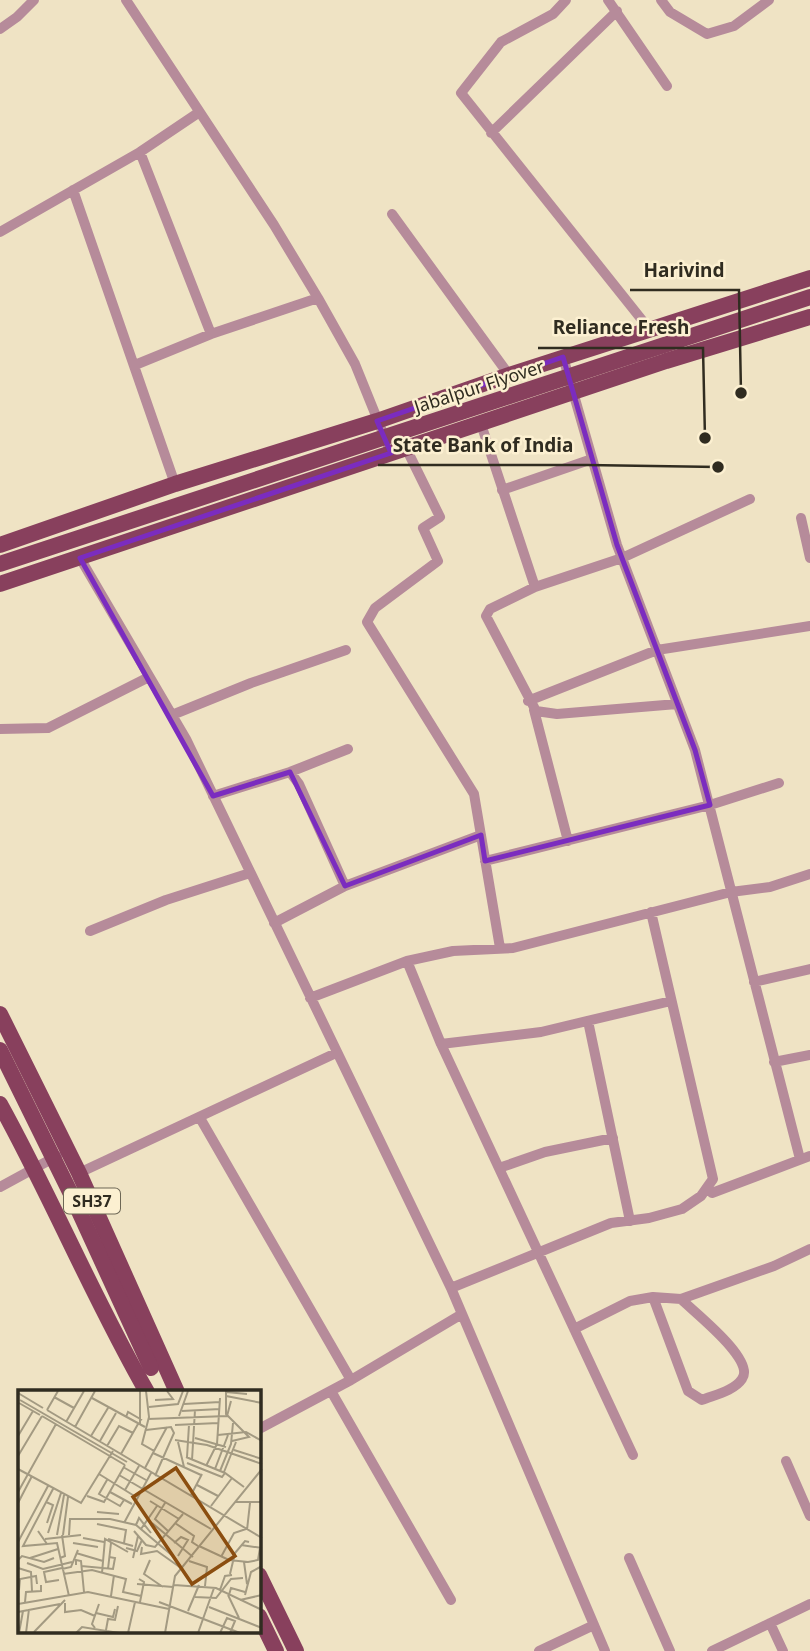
<svg xmlns="http://www.w3.org/2000/svg" width="810" height="1651" viewBox="0 0 810 1651" font-family="'Noto Sans',sans-serif">
<rect width="100%" height="100%" fill="#efe3c4"/>
<g fill="none" stroke-linecap="round" stroke-linejoin="round">
<path stroke="#b68b9a" stroke-width="10" d="M126,0L274,225L318,298L355,364L391,453
M566,0L553,14L501,42L461,93L650,330
M608,0L667,86
M661,0L670,12L707,34L734,26L769,0
M0,29L17,17L34,0
M491,133L617,11
M140,152L211,334
M73,190L175,484
M392,214L509,375
M0,232L140,152L198,113
M563,357L617,545L695,750L800,1159
M135,365L211,334L318,298
M481,424L535,587
M406,448L440,517L423,528L438,561L375,608L367,622L474,794L500,948
M502,490L592,459
M801,518L810,558
M80,558L186,739L451,1288L605,1651
M528,701L657,650L810,626
M677,704L557,714L536,711L486,616L490,609L535,587L622,558L750,499
M534,710L568,841
M172,715L251,683L346,650
M0,729L48,728L149,677
M290,772L299,784L345,886
M213,796L290,772L348,749
M485,861L710,805L779,783
M274,923L345,886L481,835
M90,931L166,900L250,873
M407,961L441,1044L633,1455
M754,982L810,969
M310,998L407,961L453,951L513,948L731,892L770,887L810,874
M588,1021L630,1221
M441,1044L541,1032L671,1001
M774,1062L810,1055
M200,1118L351,1380
M499,1168L545,1152L613,1138
M79,1173L336,1053
M0,1187L57,1156
M712,1193L810,1156
M451,1288L611,1223L649,1218L682,1209L701,1196L713,1179L651,912
M653,1297L688,1391L702,1400C714,1395 734,1391 742,1379C756,1360 695,1313 681,1299
M574,1329L630,1301L653,1297L681,1299L774,1266L810,1249
M331,1391L451,1600
M259,1429L351,1380L462,1314
M786,1461L810,1516
M629,1558L670,1651
M770,1623L783,1651
M539,1651L594,1625
M712,1651L810,1604"/>
<path stroke="#88405d" stroke-width="16" d="M0,545L175,484L377,421L509,375L810,278
M0,584L666,361L810,317
M0,1014L79,1173L177,1392
M0,1104C52,1198 93,1298 147,1392
M259,1575L296,1651
M259,1616L276,1651"/>
<path stroke="#88405d" stroke-width="16" d="M0,564L810,297
M0,1050L72,1196L151,1368"/>
</g>
<path fill="none" stroke="#7b2cbf" stroke-width="5" stroke-linejoin="round" d="M563,357L617,545L695,750L710,805L485,861L481,835L345,886L290,772L213,796L80,558L391,453L377,421Z"/>
<g text-anchor="middle" dominant-baseline="central" stroke-width="5" stroke-linejoin="round" paint-order="stroke">
<rect fill="#fcf0d1" stroke="#6d6755" stroke-width="2" x="64" y="1188.5" width="56" height="25" rx="5"/>
<g font-size="16" font-weight="bold" fill="#302c20">
<text x="92" y="1201">SH37</text>
</g>
<g font-size="18" fill="#302c20" stroke="#fcf0d1">
<text transform="translate(479 386) rotate(-18)">Jabalpur Flyover</text>
</g>
</g>
<g transform="translate(18 1390)">
<rect width="243" height="243" fill="#efe3c4"/>
<path fill="none" stroke="#a39a82" stroke-width="2" d="M208,1V24L231,47L214,51M208,2L229,4M0,3L25,18M208,6L244,13M36,7L56,18M74,8L127,37M2,10L109,72M137,10L155,9L149,1M1,13L22,25M166,14L202,12M131,17L160,14L165,1M29,20L40,1M29,20L244,148M164,21L202,19M24,26L107,75M161,26L170,1M108,27L110,22L124,30M130,29L209,26L213,11M48,32L66,1M122,35V1M157,35L200,33M57,37L77,1M128,40L153,37L156,43L137,86M200,45L228,42L244,51M0,46L15,21M73,46L90,18M177,48L208,57M157,50L189,55L244,74M82,51L98,23M160,52L166,77M89,56L101,36L115,43M216,60L244,69M136,61L149,37M135,63L183,85M103,64L120,34M0,66L24,26M168,67L207,83L226,97M169,67L171,35M174,70L177,20M169,73L204,87L207,83M188,76L199,54L202,8M105,77L128,90M127,78L136,61L124,54L131,27L128,1M0,79L63,113L95,61M197,79L210,45M202,81L213,54L215,33M206,82L218,52M81,84L118,107M101,85L193,139M89,90L81,104L102,116L106,110M179,95L200,106M107,100L121,76M0,102L38,34M92,102L114,114M173,105L184,84M69,106L86,112L107,75M132,111L161,129M28,112L35,115L29,133M217,112H244M0,113L14,86M147,113L137,129L150,141M193,116L214,88M79,122L101,124M106,133L133,83M134,133L175,167M157,133L176,146L174,152L180,156M79,134L108,140L106,153M118,135L121,128L133,143M123,139L139,116M229,140L232,113M20,141L29,154L39,153L51,206M116,141L128,155L137,157L165,124M30,143L43,103M39,145L46,105M45,145L50,107M51,145L52,129H92L118,135L156,167M65,148L86,152M27,149L63,145M90,149L115,156M0,152L30,96M55,153L80,157M156,153L163,147L170,150L160,166M29,154L5,156L35,99M223,155L244,158M181,156L211,170L230,172L240,170L242,158M124,157L123,164L139,161L163,178M108,158L119,161L124,150M58,163L85,171M203,167L216,143L228,139M12,168L40,159M42,168L47,166L44,145M115,168L120,146M0,170L4,166L26,172L36,168M132,170L126,184L145,197M171,171L189,177L187,196M226,172L229,194M9,173L25,179L54,172M58,175V170L63,171L66,202M63,176L95,179L97,168L91,167M0,178L13,182L14,201M44,179L53,177L60,160M90,179L93,153M84,183L87,149L110,162M45,184L74,180L108,189L105,202L123,206M212,184L217,163L227,151L231,152M121,189L126,192L122,212M41,190L28,192L26,182L44,178M119,194L155,197M156,195L198,198L244,220M1,200L2,189L18,186L19,194M202,200L207,186L214,185M210,205L221,228M211,205L213,198L227,202M227,205L233,182L244,176M93,206L96,185M177,207L198,208L213,189L225,188M222,210L244,205M7,212L8,202L23,201V195M141,212L222,243M47,213V222L63,220L77,226M0,214L70,202L151,219M191,217L244,238M170,221L181,195M0,222L42,214M78,223L95,227L97,219M77,238L74,234L81,214M88,240L90,229L97,230L100,216M16,242L47,210M1,243L5,221M8,243L11,219M58,243L64,237L101,243M110,243L117,212M147,243L157,186L244,79M180,243L196,198M202,243L209,228L217,231L212,243"/>
<path fill="#8b4e10" fill-opacity="0.15" stroke="#8b4e10" stroke-width="3.5" d="M158,78L217,166L174,194L115,107Z"/>
<rect width="243" height="243" fill="none" stroke="#302c20" stroke-width="3.5"/>
</g>
<path fill="none" stroke="#302c20" stroke-width="2.5" d="M741 393L739 290H630M705 438L703 348H538M718 467L587 465H378"/>
<g fill="#302c20" stroke="#fcf0d1" stroke-width="2.5">
<circle cx="741" cy="393" r="7"/>
<circle cx="705" cy="438" r="7"/>
<circle cx="718" cy="467" r="7"/>
</g>
<g font-size="19" text-anchor="middle" font-weight="bold" fill="#302c20" stroke="#fcf0d1" stroke-width="5" stroke-linejoin="round" paint-order="stroke">
<text x="684" y="277">Harivind</text>
<text x="621" y="334">Reliance Fresh</text>
<text x="483" y="452">State Bank of India</text>
</g>
</svg>
